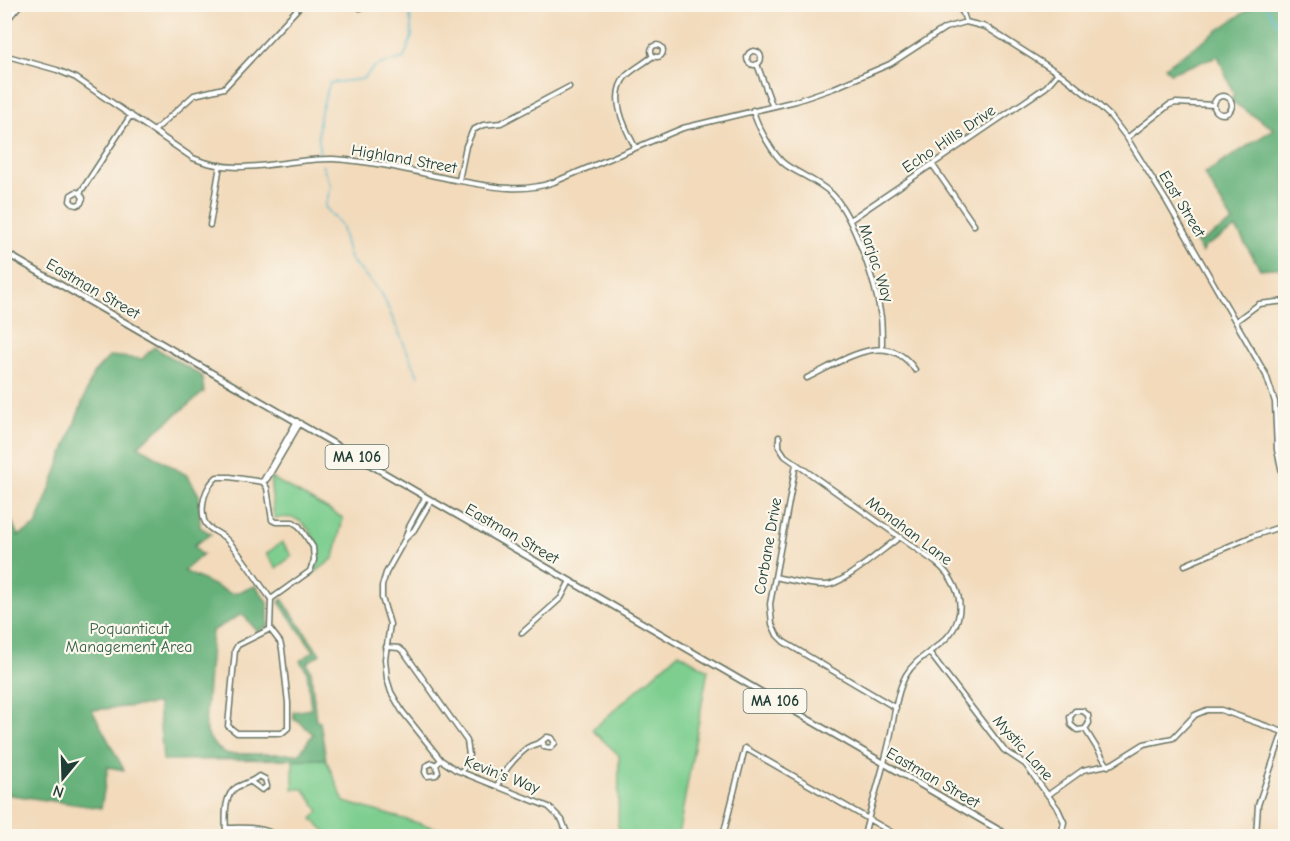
<svg xmlns="http://www.w3.org/2000/svg" width="1290" height="841" viewBox="0 0 1290 841" font-family="'Comic Neue',sans-serif">
<rect width="100%" height="100%" fill="#fbf7ec"/>
<filter id="ink" filterUnits="userSpaceOnUse"><feTurbulence type="fractalNoise" baseFrequency=".0167" numOctaves="2"/><feDisplacementMap in="SourceGraphic" scale="12" xChannelSelector="R" yChannelSelector="G"/><feConvolveMatrix kernelMatrix="1 2 1 2 8 2 1 2 1" color-interpolation-filters="sRGB"/></filter>
<filter id="wash" filterUnits="userSpaceOnUse"><feTurbulence type="fractalNoise" baseFrequency=".008" numOctaves="4" result="noise"/><feDisplacementMap in="SourceGraphic" scale="24" xChannelSelector="R" yChannelSelector="G"/><feGaussianBlur stdDeviation="1.35" result="paint"/><feColorMatrix in="noise" values="0 0 0 0 0 0 0 0 0 0 0 0 0 0 0 0 0 1.4 0 .05"/><feComposite in="paint" operator="in"/></filter>
<g filter="url(#wash)">
<rect width="100%" height="100%" fill="#f2dabb"/>
<path fill="#7dce8f" stroke="#4e8662" stroke-width="1.5" d="M270,477L343,518L334,558L312,575C325,559 315,530 298,520C291,516 282,518 274,518Z
M282,542L292,556L276,568L266,554Z
M679,653L708,670L678,836H618L619,755L592,730Z
M326,759L344,802L464,836H331L312,819L319,811L304,789H293V760Z"/>
<path fill="#66b17a" stroke="#427757" stroke-width="1.5" d="M1255,5H1286L1285,267L1260,269L1236,228L1204,247L1202,253L1195,241L1201,242L1233,222L1204,174L1274,129L1234,103L1231,98L1234,95L1218,56L1170,73L1165,67Z
M154,347L202,376L204,392L138,446L188,476L199,495L200,527L211,534L194,545L200,554H203L184,571L232,594L256,586L268,604V626L258,632L242,614L212,631L205,725C208,739 214,748 228,754H299L313,734L297,720H294L293,712L311,709L307,671L300,661L314,651L279,602L282,599L320,654L307,663L311,671L316,721L320,722L326,759L163,760L158,704L92,710L124,770L108,767L101,808L5,794V515L9,514L18,536L36,526L93,374L110,356L142,359Z"/>
<g fill="none" stroke-linecap="round" stroke-linejoin="round">
<path stroke="#4cb5ca" stroke-width="1.5" d="M1265,4L1286,39
M320,156C316,122 319,114 330,83L363,79L375,66L404,58L412,36L409,4
M322,165L331,186L325,207L341,225L350,259L382,294L418,376"/>
</g>
</g>
<g filter="url(#ink)">
<g fill="none" stroke-linecap="round" stroke-linejoin="round">
<g stroke="#697463" stroke-width="7">
<path id="minor" d="M360,4V8
M955,4L963,13L966,22L986,27L1063,76L1092,99L1111,117L1127,138L1167,202L1266,375L1275,402L1277,450L1286,490
M651 51a6 6 0 1 1 12 0a6 6 0 1 1-12 0Z
M747 58a7 7 0 1 1 14 0a7 7 0 1 1-14 0Z
M4,55L57,70L76,78L193,158C238,178 286,158 333,159C374,161 415,172 455,180C488,186 521,194 554,182L683,128L796,101L834,88L890,64L945,28L966,22
M757,64L772,105
M1214 105a9 9 0 1 1 18 0a9 9 0 1 1-18 0Z
M753,110C756,124 774,157 786,165C801,175 818,181 832,194C854,217 876,284 881,317C882,327 882,338 882,349
M154,131L194,95L224,88L302,4
M1127,138L1169,105L1176,103L1214,105
M635,147C625,128 608,96 626,76C634,68 645,63 653,56
M932,164L974,225
M459,180L466,146L473,130L483,125L501,123L569,87
M80,193L83,198L81,203L77,205L73,204L70,201L71,195L76,192L80,193L131,115
M850,220L1046,87L1058,73
M210,225L220,165
M1236,321L1259,304L1286,301
M807,378C841,362 887,327 915,370
M779,437V447L785,456L935,562C952,575 964,597 958,618C951,646 919,652 906,675C895,695 894,721 889,743C882,774 871,805 864,836
M796,464L770,604L772,624L777,635L784,642L896,708
M263,481L297,421
M263,482L230,477H217C205,487 200,505 204,520C207,530 219,532 225,538C242,554 257,581 271,599
M263,482L267,488L272,520L276,522H293L299,526L313,547L314,560L310,571L271,599
M263,482L267,479L300,423
M425,498L409,527L405,539L386,573L382,586V598L390,624L385,659L387,679L391,692L402,711L441,760L456,770L549,807L562,820L568,836
M405,539L414,530L431,501
M1185,565L1253,536L1286,525
M775,577C791,580 809,586 826,585C843,585 884,548 900,537
M270,629L280,642L282,649L288,703V728L282,733H237L228,726L235,650L238,645L270,629L271,599
M522,633L561,598L570,581
M386,647L399,648L404,652L467,741L469,755L462,772
M929,652L1004,750L1025,764L1058,809L1064,822L1061,836
M1085,729L1089,723L1088,715L1083,711H1075L1070,717L1071,725L1077,730L1085,729L1108,766
M436,765L432,763L426,766L425,772L427,776L436,775L438,772L436,765L441,760
M497,786C504,770 513,759 527,748C537,742 538,746 547,737L552,738L555,743L550,748L544,747L543,743
M1048,795L1083,770L1112,764L1144,744L1173,738L1195,715L1207,710H1221L1286,733
M226,828C242,828 264,826 277,836
M226,836C226,822 222,795 237,787C245,783 252,782 259,776L265,779L267,786L262,790L251,782
M723,836L745,748L898,836
M1256,836L1258,805L1283,732"/>
</g>
<g stroke="#697463" stroke-width="8">
<path id="major" d="M4,252L1009,836"/>
</g>
<g stroke="#697463" stroke-width="8">
<path id="highway" d="M4,23L20,4"/>
</g>
<use href="#minor" stroke="#fff" stroke-width="4"/>
<use href="#major" stroke="#fff" stroke-width="4.5"/>
<use href="#highway" stroke="#fff" stroke-width="5"/>
</g>
</g>
<g text-anchor="middle" dominant-baseline="central" stroke-width="4.5" stroke-linejoin="round" paint-order="stroke">
<g fill="#fbf7ec" stroke="#61756b" stroke-width="1.5">
<rect x="325.5" y="445" width="63" height="24" rx="4.5"/>
<rect x="743.5" y="689" width="63" height="24" rx="4.5"/>
</g>
<g font-size="15" font-weight="bold" fill="#1f3d34">
<text x="357" y="457">MA 106</text>
<text x="775" y="701">MA 106</text>
</g>
<g font-size="16" fill="#1f3d34" stroke="#fbf7ec">
<text transform="translate(949 139) rotate(-34)">Echo Hills Drive</text>
<text transform="translate(404 159) rotate(10)">Highland Street</text>
<text transform="translate(1182 204) rotate(59)">East Street</text>
<text transform="translate(876 263) rotate(72)">Marjac Way</text>
<text transform="translate(93 289) rotate(30)">Eastman Street</text>
<text transform="translate(909 531) rotate(37)">Monahan Lane</text>
<text transform="translate(512 534) rotate(30)">Eastman Street</text>
<text transform="translate(768 546) rotate(-80)">Corbane Drive</text>
<text transform="translate(1023 748) rotate(48)">Mystic Lane</text>
<text transform="translate(502 775) rotate(21)">Kevin's Way</text>
<text transform="translate(933 778) rotate(30)">Eastman Street</text>
</g>
<g font-size="16" fill="#36614b" stroke="#fbf7ec">
<text x="129" y="629">Poquanticut<tspan x="129" dy="18">Management Area</tspan></text>
</g>
</g>
<rect width="1290" height="841" fill="none" stroke="#fbf7ec" stroke-width="24"/>
<g transform="translate(63 778) rotate(199)" stroke="#fbf7ec" stroke-width="4.5" paint-order="stroke">
<path d="M0-4.5L10 22L0 15L-10 22Z" fill="#1f3d34"/>
<text y="-9" font-size="16" font-weight="bold" text-anchor="middle" fill="#1f3d34">N</text>
</g>
</svg>
